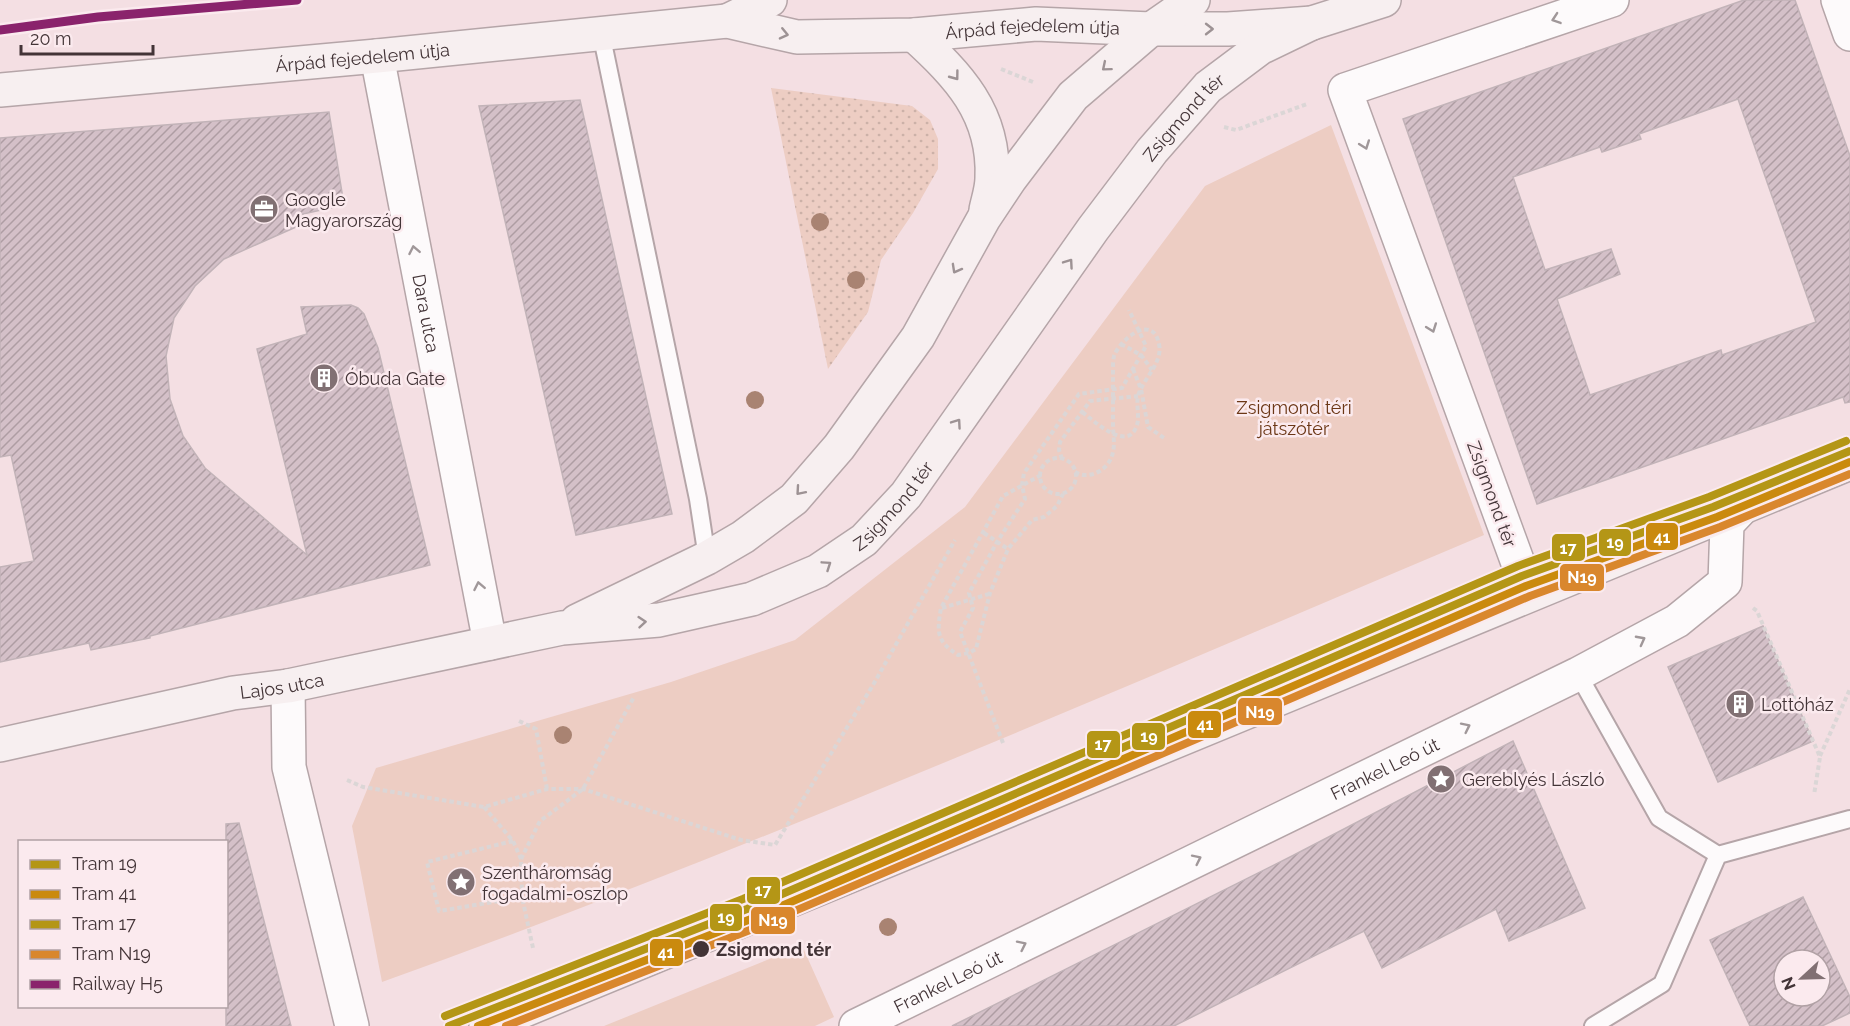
<svg xmlns="http://www.w3.org/2000/svg" width="1850" height="1026" viewBox="0 0 1850 1026" font-family="Raleway,sans-serif">
<defs>
<pattern id="grass-dots" width="8" height="8" patternUnits="userSpaceOnUse" patternTransform="scale(1.5)"><rect width="8" height="8" fill="#edcdc3"/><path d="M2 2h.1M6 6h.1" fill="none" stroke="#ccb1a8" stroke-width="1.8" stroke-linecap="round"/></pattern>
<pattern id="building-hatch" width="6" height="6" patternUnits="userSpaceOnUse" patternTransform="scale(1.5)"><rect width="6" height="6" fill="#d4c0c8"/><path d="M-1 1l2-2M0 6l6-6M5 7l2-2" fill="none" stroke="#ae9da3"/></pattern>
</defs>
<rect width="100%" height="100%" fill="#f4dfe3"/>
<path fill="url(#grass-dots)" d="M771,88L912,106L930,120L938,139V169L913,213L881,260L868,312L828,369Z"/>
<path fill="#edcdc3" d="M1331,125L1484,535C1119,689 755,848 382,982L352,826L376,768L671,682L795,640L965,507L1205,186Z
M794,949L804,950L834,1017L815,1026H604Z"/>
<path fill="url(#building-hatch)" stroke="#c2b3b8" stroke-width="1.5" fill-rule="evenodd" d="M1744,0H1795L1850,156V402L1845,403L1843,397L1537,504L1403,119ZM1738,99L1816,322L1722,355L1721,350L1590,395L1557,299L1620,274L1611,249L1545,270L1513,177L1600,147L1602,152L1641,139L1639,134Z
M580,100L672,514L576,535L479,106Z
M329,112L344,205L303,214L305,223L224,259L195,286L174,318L166,356L170,399L183,436L205,468L307,555L257,349L307,334L301,307L351,305L358,308L364,314L378,348L430,565L150,636V638L91,650L89,643L0,662V567L34,561L11,455L0,457V138Z
M1763,626L1813,741L1718,782L1668,667Z
M1513,741L1585,908L1509,941L1496,909L1382,968L1364,931L1174,1026H952L1292,856Z
M239,823L265,925L291,1026H226V824Z
M1803,897L1850,997V1013L1822,1026H1750L1710,940ZM1784,960H1820V996H1784Z"/>
<g fill="none" stroke-linecap="round" stroke-linejoin="round">
<g stroke="#b5a5a8" stroke-width="20">
<path id="lane" d="M601,33L698,499L707,558
M1578,674L1659,818L1718,855L1850,819
M1593,1026L1662,984L1718,855"/>
</g>
<g stroke="#b5a5a8" stroke-width="36">
<g id="street">
<path d="M1838,0L1850,34"/>
<path id="s1" d="M377,56L490,643"/>
<path d="M1529,593L1345,90L1612,0"/>
<path d="M288,686L289,767L352,1026"/>
<path id="s2" d="M856,1026L1578,674L1677,621L1725,582L1727,524L1743,507"/>
</g>
</g>
<g stroke="#b5a5a8" stroke-width="36">
<g id="secondary">
<path d="M727,21L770,0"/>
<path d="M914,35C958,75 995,113 992,178C992,189 988,200 986,210"/>
<path id="s3" d="M0,90L377,56L727,21L797,37L914,35L1036,24L1151,29H1228L1312,23L1384,0"/>
<path d="M577,621L707,558L743,537L794,499L839,447L918,337L984,218L1010,179L1073,96L1151,29L1193,0"/>
<path id="s4" d="M0,745L233,693L288,686L562,628L659,620L752,599L818,571L864,540L906,495L1093,229L1152,151L1208,87L1260,48L1312,23"/>
<path d="M486,1026C942,842 1394,648 1850,463"/>
</g>
</g>
<path stroke="#dbd6d6" stroke-width="4" stroke-dasharray="4.5 3" stroke-linecap="butt" d="M1001,69L1033,82
M1224,127L1236,130L1307,104
M1121,344L1141,355L1152,370
M1133,369L1141,389L1148,427L1164,438
M1040 476a18 18 0 1 1 36 0a18 18 0 1 1-36 0Z
M1062,459L1059,450L1060,442L1090,401L1138,396
M1075,472C1090,481 1110,469 1113,452C1115,444 1113,433 1113,425C1113,406 1113,388 1113,370C1113,365 1113,360 1114,356C1120,339 1153,313 1159,344C1163,362 1145,377 1139,393C1135,403 1140,415 1137,425C1128,454 1093,420 1081,411
M1041,475L1003,496L941,608C937,632 936,641 958,655L969,653L976,649L990,593L1008,549L1032,520L1044,517L1057,506L1063,494
M984,533L1008,549
M942,608L989,594
M1753,608L1757,611L1820,757L1814,795
M519,721L536,729L547,789
M1003,743L960,632L973,608L969,593L997,542L1025,499L1022,485L1024,473L1079,394L1122,388L1146,346L1129,310
M1820,756L1850,689
M347,780L363,787L484,807L547,789H583L741,840L775,845L873,685L955,540
M484,807L513,841L521,859L522,897L533,948
M513,841L427,862L439,911L522,897
M521,859L540,821L583,789L634,697"/>
<use href="#lane" stroke="#fdfafb" stroke-width="16"/>
<use href="#street" stroke="#fdfafb" stroke-width="33"/>
<use href="#secondary" stroke="#f7eff0" stroke-width="33"/>
<g stroke="#fbeaee" stroke-width="14">
<path id="rail-1" d="M0,30L98,17L297,0"/>
</g>
<use href="#rail-1" stroke="#8a236c" stroke-width="9"/>
<g stroke="#fbeaee" stroke-width="12">
<path id="tram-1" d="M449,1026L747,909L1522,576L1713,507L1850,451"/>
</g>
<g stroke="#fbeaee" stroke-width="12">
<path id="tram-2" d="M478,1026L751,919L1526,586L1717,517L1850,462"/>
</g>
<g stroke="#fbeaee" stroke-width="12">
<path id="tram-3" d="M445,1016L743,899L1518,566L1709,497L1846,441"/>
</g>
<g stroke="#fbeaee" stroke-width="12">
<path id="tram-4" d="M506,1026L755,928L1530,596L1720,527L1850,474"/>
</g>
<use href="#tram-1" stroke="#b49616" stroke-width="8"/>
<use href="#tram-2" stroke="#ca8a0e" stroke-width="8"/>
<use href="#tram-3" stroke="#b49616" stroke-width="8"/>
<use href="#tram-4" stroke="#d9872d" stroke-width="8"/>
</g>
<g fill="#a98372">
<circle cx="820" cy="222" r="9"/>
<circle cx="856" cy="280" r="9"/>
<circle cx="755" cy="400" r="9"/>
<circle cx="563" cy="735" r="9"/>
<circle cx="888" cy="927" r="9"/>
</g>
<defs><path id="oneway-chevron" d="M-2-3.5L2.5 0L-2 3.5" fill="none" stroke-width="1.6" stroke-linecap="round" stroke-linejoin="round" transform="scale(1.5)"/></defs>
<g stroke="#a09799">
<use href="#oneway-chevron" transform="translate(1556 19) rotate(161)"/>
<use href="#oneway-chevron" transform="translate(1365 145) rotate(70)"/>
<use href="#oneway-chevron" transform="translate(414 250) rotate(-101)"/>
<use href="#oneway-chevron" transform="translate(1432 328) rotate(70)"/>
<use href="#oneway-chevron" transform="translate(479 586) rotate(-101)"/>
<use href="#oneway-chevron" transform="translate(1641 640) rotate(-28)"/>
<use href="#oneway-chevron" transform="translate(1466 727) rotate(-26)"/>
<use href="#oneway-chevron" transform="translate(1197 859) rotate(-26)"/>
<use href="#oneway-chevron" transform="translate(1022 945) rotate(-26)"/>
</g>
<g stroke="#9d9294">
<use href="#oneway-chevron" transform="translate(1209 29)"/>
<use href="#oneway-chevron" transform="translate(784 34) rotate(13)"/>
<use href="#oneway-chevron" transform="translate(1106 67) rotate(140)"/>
<use href="#oneway-chevron" transform="translate(955 76) rotate(53)"/>
<use href="#oneway-chevron" transform="translate(1069 263) rotate(-55)"/>
<use href="#oneway-chevron" transform="translate(956 269) rotate(119)"/>
<use href="#oneway-chevron" transform="translate(957 423) rotate(-55)"/>
<use href="#oneway-chevron" transform="translate(800 491) rotate(131)"/>
<use href="#oneway-chevron" transform="translate(827 565) rotate(-34)"/>
<use href="#oneway-chevron" transform="translate(642 622) rotate(-5)"/>
</g>
<defs>
<g id="office-disc" transform="scale(1.5)"><circle r="9.5" fill="#817073" stroke="#fbeaee"/><path d="M-6-3h4V-5.5h4V-3h4V5H-6ZM-1-4.5V-3h2v-1.5ZM-6 0V1H6V0Z" fill="#fff"/></g>
<g id="building-disc" transform="scale(1.5)"><circle r="9.5" fill="#817073" stroke="#fbeaee"/><path d="M-4-6H4V6H1V3H-1V6H-4ZM-2.5-4.3h1.7v1.8h-1.7ZM.8-4.3h1.7v1.8H.8ZM-2.5-1h1.7V.8h-1.7ZM.8-1h1.7V.8H.8Z" fill="#fff"/></g>
<g id="sight-disc" transform="scale(1.5)"><circle r="9.5" fill="#817073" stroke="#fbeaee"/><path d="M0-6L1.8-2.2L6-1.7L2.9 1.2L3.7 5.4L0 3.3L-3.7 5.4L-2.9 1.2L-6-1.7L-1.8-2.2Z" fill="#fff"/></g>
</defs>
<g fill-rule="evenodd">
<use href="#office-disc" x="264" y="209"/>
<use href="#building-disc" x="324" y="378"/>
<use href="#building-disc" x="1740" y="704"/>
<use href="#sight-disc" x="1441" y="779"/>
<use href="#sight-disc" x="461" y="882"/>
</g>
<circle fill="#433437" stroke="#fbeaee" stroke-width="2" cx="701" cy="949" r="9"/>
<g text-anchor="middle" dominant-baseline="central" stroke-width="5" stroke-linejoin="round" paint-order="stroke">
<g font-size="18" fill="#433437" stroke="#fbeaee">
<text stroke="none"><textPath href="#s3" startOffset="1038">Árpád fejedelem útja</textPath></text>
<text stroke="none"><textPath href="#s3" startOffset="364">Árpád fejedelem útja</textPath></text>
<text stroke="none"><textPath href="#s4" startOffset="1425">Zsigmond tér</textPath></text>
<text stroke="none"><textPath href="#s1" startOffset="262">Dara utca</textPath></text>
<text transform="translate(1492 494) rotate(70)">Zsigmond tér</text>
<text stroke="none"><textPath href="#s4" startOffset="939">Zsigmond tér</textPath></text>
<text stroke="none"><textPath href="#s4" startOffset="288">Lajos utca</textPath></text>
<text stroke="none"><textPath href="#s2" startOffset="588">Frankel Leó út</textPath></text>
<text stroke="none"><textPath href="#s2" startOffset="102">Frankel Leó út</textPath></text>
</g>
<g font-size="18" fill="#433437" stroke="#fbeaee" text-anchor="start">
<text x="285" y="199">Google<tspan x="285" dy="21">Magyarország</tspan></text>
<text x="345" y="378">Óbuda Gate</text>
<text x="1761" y="704">Lottóház</text>
<text x="1462" y="779">Gereblyés László</text>
<text x="482" y="872">Szentháromság<tspan x="482" dy="21">fogadalmi-oszlop</tspan></text>
</g>
<g font-size="18" fill="#6c3716" stroke="#fbeaee">
<text x="1294" y="407">Zsigmond téri<tspan x="1294" dy="21">játszótér</tspan></text>
</g>
<g font-size="18" font-weight="bold" fill="#433437" stroke="#fbeaee" text-anchor="start">
<text x="716" y="949">Zsigmond tér</text>
</g>
</g>
<g stroke="#fbeaee" stroke-width="2">
<rect x="1645" y="522" width="34" height="29" rx="6" fill="#ca8a0e"/>
<rect x="1598" y="528" width="34" height="29" rx="6" fill="#b49616"/>
<rect x="1551" y="533" width="35" height="29" rx="6" fill="#b49616"/>
<rect x="1559" y="563" width="46" height="29" rx="6" fill="#d9872d"/>
<rect x="1237" y="697" width="46" height="29" rx="6" fill="#d9872d"/>
<rect x="1187" y="710" width="35" height="29" rx="6" fill="#ca8a0e"/>
<rect x="1131" y="722" width="35" height="29" rx="6" fill="#b49616"/>
<rect x="1086" y="730" width="35" height="29" rx="6" fill="#b49616"/>
<rect x="746" y="876" width="35" height="29" rx="6" fill="#b49616"/>
<rect x="709" y="903" width="34" height="29" rx="6" fill="#b49616"/>
<rect x="750" y="906" width="46" height="29" rx="6" fill="#d9872d"/>
<rect x="649" y="938" width="35" height="29" rx="6" fill="#ca8a0e"/>
</g>
<g font-size="16" text-anchor="middle" font-weight="bold" fill="#fff">
<text x="1662" y="543">41</text>
<text x="1615" y="548">19</text>
<text x="1568" y="554">17</text>
<text x="1582" y="583">N19</text>
<text x="1260" y="718">N19</text>
<text x="1205" y="730">41</text>
<text x="1149" y="742">19</text>
<text x="1103" y="750">17</text>
<text x="763" y="896">17</text>
<text x="726" y="923">19</text>
<text x="773" y="926">N19</text>
<text x="666" y="958">41</text>
</g>
<rect x="18" y="840" width="210" height="168" fill="#fbeaee" stroke="#b1a1a5" stroke-width="1.5"/>
<rect x="30" y="860" width="30" height="9" fill="#b49616" stroke="#b1a1a5" stroke-width="1.5"/>
<text x="72" y="870" font-size="18" fill="#433437">Tram 19</text>
<rect x="30" y="890" width="30" height="9" fill="#ca8a0e" stroke="#b1a1a5" stroke-width="1.5"/>
<text x="72" y="900" font-size="18" fill="#433437">Tram 41</text>
<rect x="30" y="920" width="30" height="9" fill="#b49616" stroke="#b1a1a5" stroke-width="1.5"/>
<text x="72" y="930" font-size="18" fill="#433437">Tram 17</text>
<rect x="30" y="950" width="30" height="9" fill="#d9872d" stroke="#b1a1a5" stroke-width="1.5"/>
<text x="72" y="960" font-size="18" fill="#433437">Tram N19</text>
<rect x="30" y="980" width="30" height="9" fill="#8a236c" stroke="#b1a1a5" stroke-width="1.5"/>
<text x="72" y="990" font-size="18" fill="#433437">Railway H5</text>
<g transform="translate(1802 978) rotate(248)"><circle r="28" fill="#fbeaee" stroke="#b1a1a5" stroke-width="1.5"/>
<path d="M0-4.5L10 22L0 15L-10 22Z" fill="#817073"/>
<text y="-9" font-size="16" font-weight="bold" text-anchor="middle" fill="#433437">N</text>
</g>
<path d="M21 45v9h132v-9" fill="none" stroke="#433437" stroke-width="3"/>
<text x="30" y="45" font-size="18" fill="#433437" stroke="#fbeaee" stroke-width="4.5" paint-order="stroke">20 m</text>
</svg>
